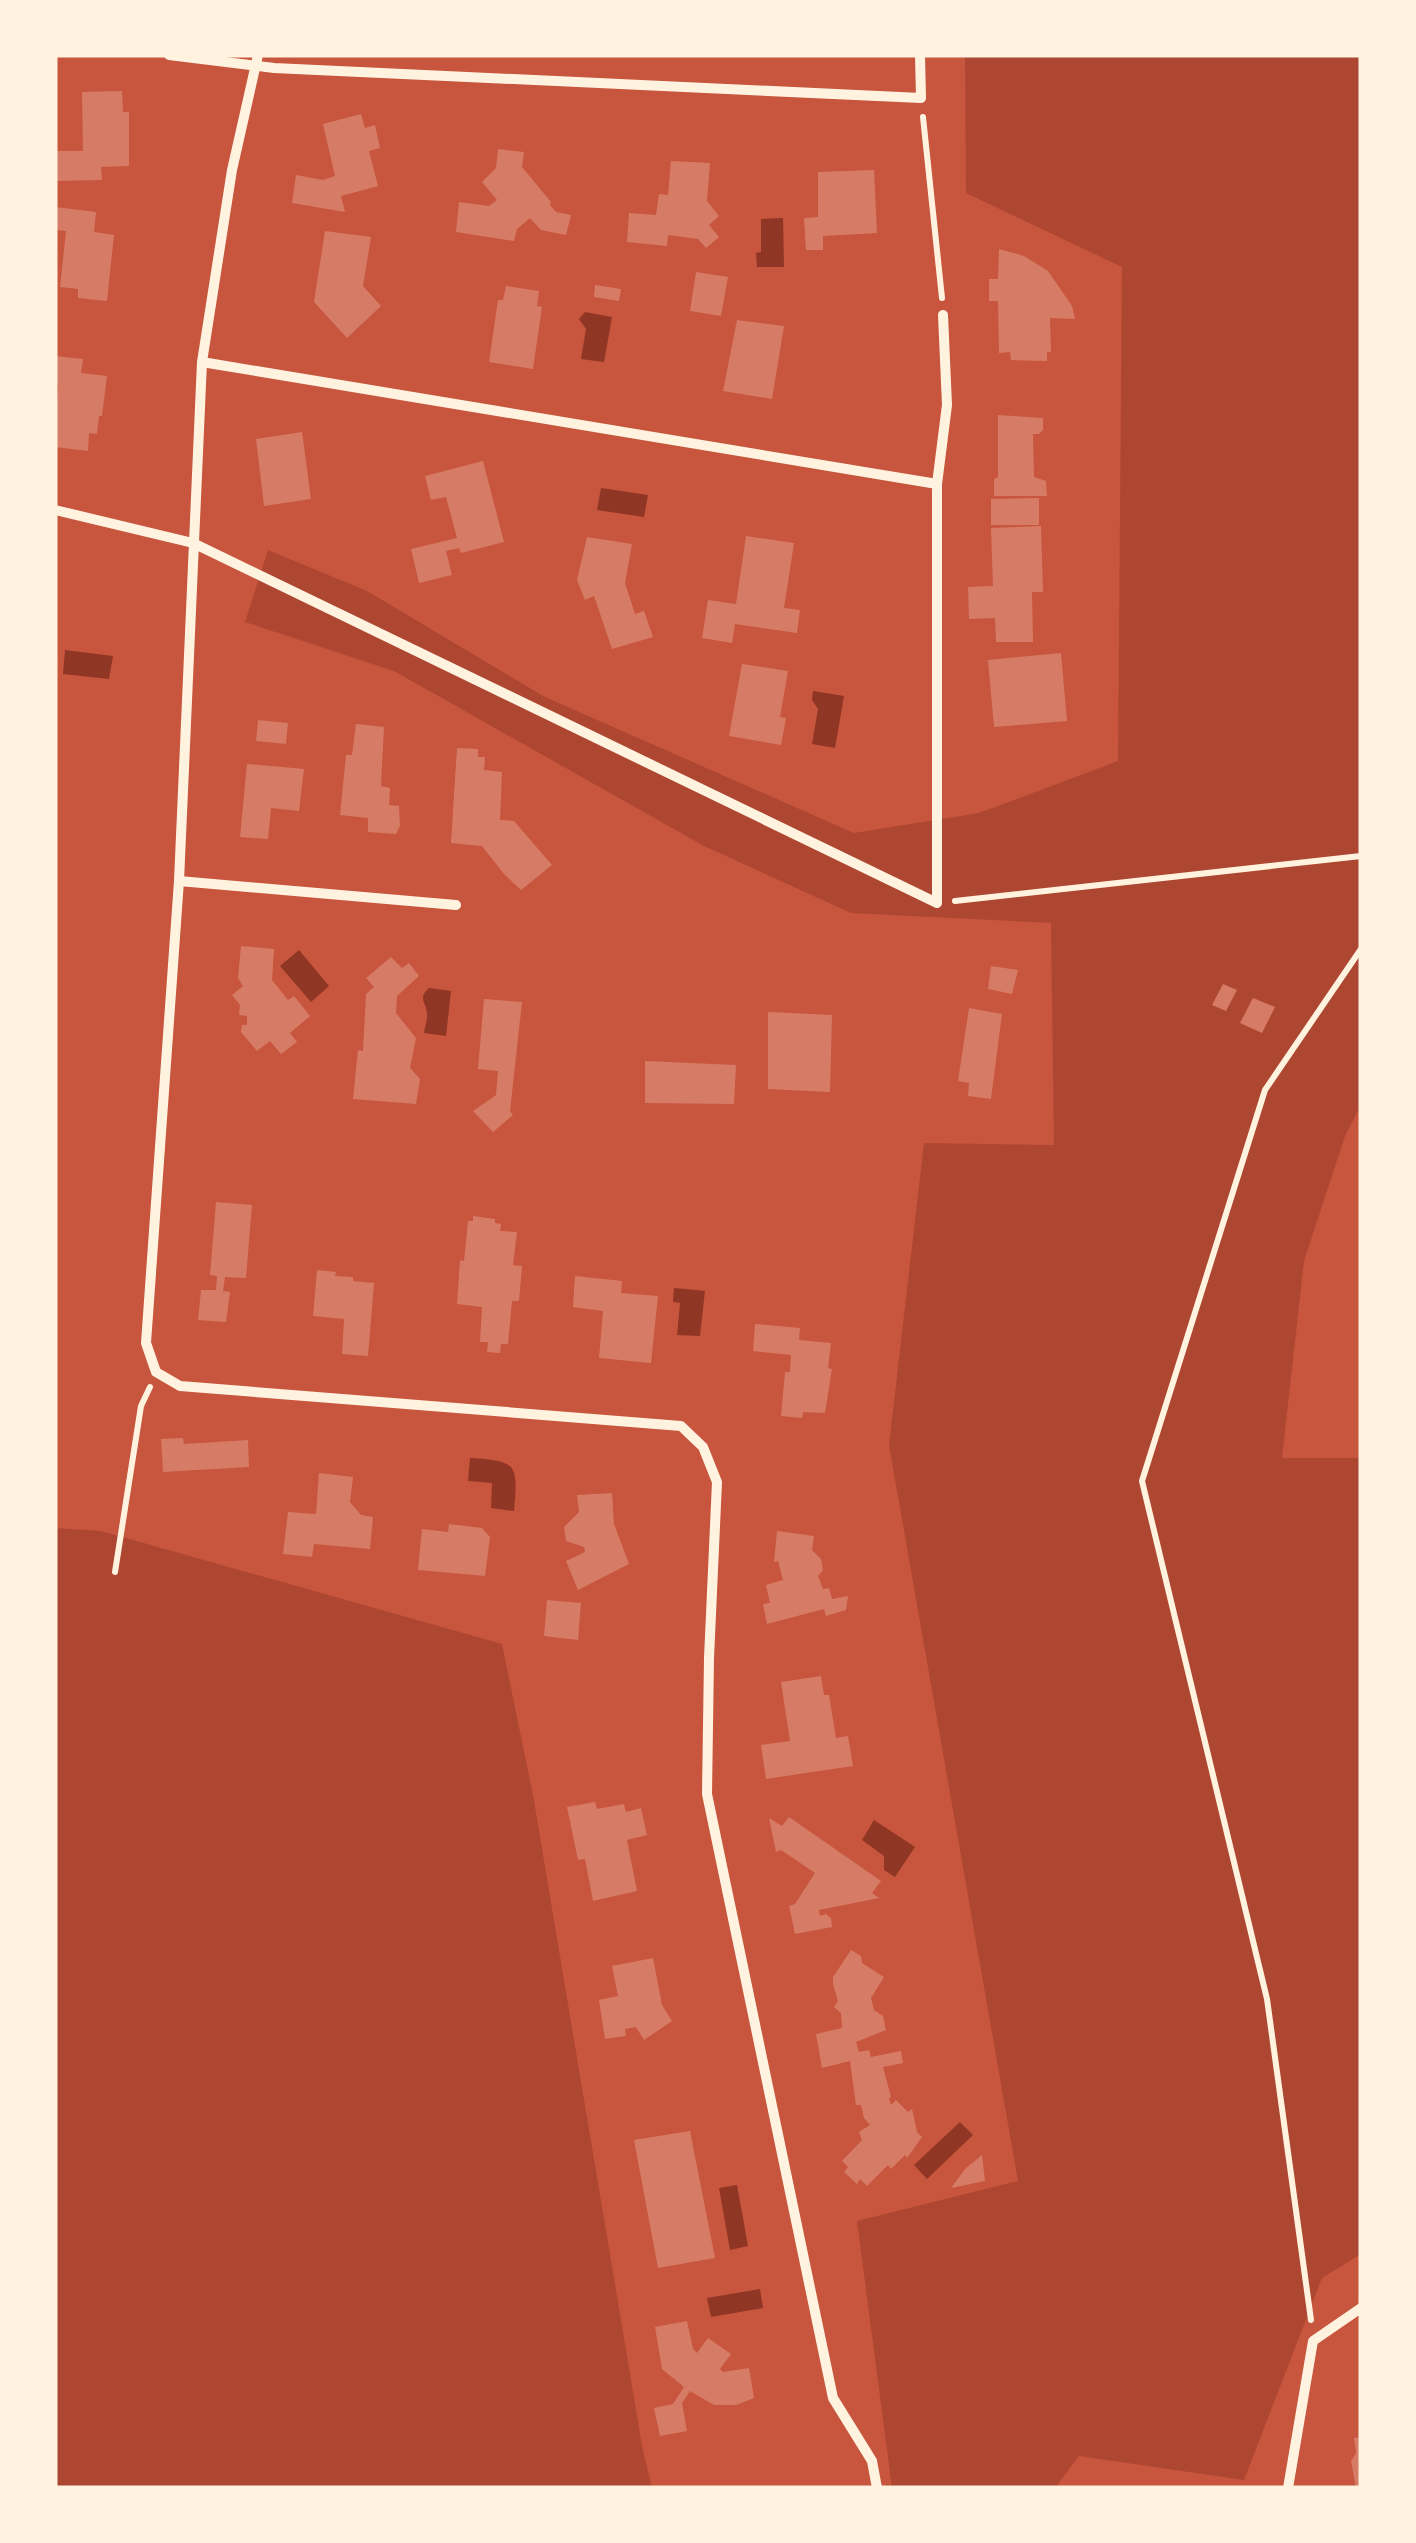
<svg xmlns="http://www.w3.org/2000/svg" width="1416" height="2543" viewBox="0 0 1416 2543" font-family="Inter,sans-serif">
<rect width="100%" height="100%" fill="#c8553d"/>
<path fill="#ae4732" d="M965,55H1361V1105L1345,1136L1304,1261L1282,1458H1361V2254L1322,2278L1244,2480L1079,2456L1055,2488H892L857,2221L1018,2181L889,1445L924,1143L1054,1145L1051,923L851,913L704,846L394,671L245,622L268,550L367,591L545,697L854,833L979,813L1118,761L1122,267L966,193Z
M55,1528L101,1531L502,1644L533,1795L642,2446L652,2488H55Z"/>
<path fill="#8f3625" d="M783,218L784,267H757L756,253L761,252V219Z
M585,312L612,317L604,362L581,359L586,329L579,319Z
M601,488L648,495L644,517L597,510Z
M65,650L113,656L109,679L63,674Z
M813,691L844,696L835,748L812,744L818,709L812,700Z
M299,950L329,986L311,1002L280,966Z
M429,988L451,991L446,1036L424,1033C425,1027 428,1018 427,1012C425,1001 418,998 429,988Z
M674,1288L705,1291L700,1336L677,1335L680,1303L673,1302Z
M470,1458C518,1461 518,1464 514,1511L491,1508L492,1483L468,1481Z
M874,1820L915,1847L895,1877L884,1870V1856L862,1840Z
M960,2122L973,2135L927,2179L914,2165Z
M737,2185L748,2246L730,2250L719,2188Z
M760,2289L763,2308L711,2317L707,2298Z"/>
<path fill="#d67c66" d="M122,91L123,112H129V166L101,167L102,180L55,181V151H83L82,92Z
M361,114L365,128L375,125L380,148L369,151L378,186L341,196L345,212L292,203L296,175L323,180L335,176L323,124Z
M498,149L524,152L522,167L551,202L550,205L556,212L571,215L566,235L541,230L530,218L517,229L514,241L456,232L459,202L489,206L497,200L482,182L496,168Z
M671,161L710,163L707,201L719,216L709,225L719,237L706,248L698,239L668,235L667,246L627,242L629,213L656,215L659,194L668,195Z
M874,170L877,233L823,236V250H806L804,218L818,217V172Z
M55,207L96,212L94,232L114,235L107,301L78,298V289L60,287L66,231L55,230Z
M325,231L371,237L363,286L381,306L347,338L314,302Z
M999,249L1024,256L1048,271L1072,306L1075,319L1050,318L1051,352H1047V361L1011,360L1010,352L999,353L998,301H989V279H998Z
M696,272L728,277L721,316L690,311Z
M595,285L621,289L619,301L594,297Z
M506,286L539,291L537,306L542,307L533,369L489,362L498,300H503Z
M737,320L784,326L772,399L723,391Z
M55,356L83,359L81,373L107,376L102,416H99L97,434L89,433L88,451L55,447L58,385H55Z
M998,415L1043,418V430L1039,434H1033L1034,477L1046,481L1047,496H994V479L998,477Z
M302,432L311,499L264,506L256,439Z
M483,461L504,542L461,553L459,548L446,551L452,575L419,583L411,549L457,538L446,497L431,500L425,476Z
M1039,498V525H991V499Z
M1041,526L1043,592H1032L1033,642H996L995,618L969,619L968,587L993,586L991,528Z
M746,536L794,543L784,608L800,610L797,633L735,624L732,643L702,638L708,600L736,604Z
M587,537L632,544L625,583L635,614L644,611L653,637L612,649L594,596L585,600L577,580Z
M1061,653L1067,721L994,727L988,660Z
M742,664L788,671L780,717L786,718L781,745L729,736Z
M258,720L288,723L286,744L256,741Z
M356,724L384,727L381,786L390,788L389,805L399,806L400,826L396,834L368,832V818L340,815L346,755H352Z
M457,748L478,749V757H485L484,770L502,772L500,820L514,821L552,865L521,890L504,874L482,846L451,843Z
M247,764L304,769L299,811L271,808L268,839L240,837Z
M241,946L274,949L272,980L288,1000L294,996L310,1016L290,1033L297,1042L281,1054L270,1041L257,1051L241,1032L242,1025H247V1016L239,1015L240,1005L232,995L243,986L238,978Z
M391,957L402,968L409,963L419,976L397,996L396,1013L416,1038L410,1068L420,1079L416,1104L353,1099L358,1050L363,1051L366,994L374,987L366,978Z
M991,966L1018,970L1012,994L988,989Z
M1223,984L1237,990L1226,1011L1212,1005Z
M1253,998L1275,1007L1262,1033L1240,1023Z
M484,999L522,1002L510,1111L513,1115L493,1132L473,1111L496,1095L498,1071L478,1069Z
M969,1008L1002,1014L991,1099L968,1096L969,1083L958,1081Z
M768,1012L832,1015L830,1092L768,1089Z
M645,1061L736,1065L734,1104L645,1103Z
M216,1202L252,1205L246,1278L225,1277L223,1291L230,1292L226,1322L198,1320L201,1290H216L217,1276L210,1275Z
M473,1216L495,1219V1223L501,1224L500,1231L517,1232L513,1265L522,1266L519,1301H512L508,1344H501L500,1353L487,1352L488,1342H480L482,1307L457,1304L460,1260L464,1261L468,1221H473Z
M317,1270L336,1272L335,1276L353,1277V1281L374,1283L368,1356L342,1354L344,1319L313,1316Z
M575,1276L622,1281L621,1293L658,1296L651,1363L599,1358L603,1311L573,1307Z
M755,1324L800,1328L799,1340L831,1343L828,1368L832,1369L825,1413L803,1412L802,1418L781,1416L785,1372H790L791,1355L753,1351Z
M183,1438L184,1444L248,1440L249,1467L163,1472L161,1439Z
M319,1473L353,1477L350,1502L361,1515L373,1517L370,1549L314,1544L312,1557L283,1554L288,1512L316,1514Z
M612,1493L614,1524L629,1564L578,1590L566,1561L585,1552L584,1547L566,1541L564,1527L579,1512L577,1495Z
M449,1524L482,1528L490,1537L485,1576L418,1570L422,1529L448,1532Z
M777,1531L814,1536L812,1550L821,1559L823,1570L818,1576L823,1589L829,1588L832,1599L848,1596L846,1610L826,1616L824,1609L767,1624L763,1604L770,1603L766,1585L783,1580L778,1561L774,1562Z
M547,1600L581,1603L578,1640L544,1636Z
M821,1676L824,1695H829L836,1738L848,1736L853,1766L766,1779L761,1745L790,1741L781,1682Z
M595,1802L597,1809L624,1804L626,1812L641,1808L647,1835L627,1840L637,1891L593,1901L585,1859L578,1860L567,1807Z
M789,1817L881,1881L872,1893L879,1898L819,1910L820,1916L826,1914L831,1918L832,1927L795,1934L789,1906L795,1904L815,1873L781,1850L776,1852L769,1818L782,1826Z
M851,1950L861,1956L862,1963L884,1977L871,1998L874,2010L883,2016L886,2030L856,2042L859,2052L869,2050L871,2057L901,2051L903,2063L883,2067L891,2097L889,2098L891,2105L896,2100L908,2112L912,2109L917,2132L922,2137L907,2158L905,2155L891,2169L888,2165L867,2186L860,2179L857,2184L844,2172L848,2167L842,2161L862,2140L859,2132L870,2125L864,2118L861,2105H856L850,2061L822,2068L816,2034L842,2028L841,2013L834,2007L838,2001L833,1984V1977Z
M653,1958L662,2005L672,2021L644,2040L636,2027L625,2029L626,2036L605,2039L599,2000L618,1996L612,1966Z
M690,2131L715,2258L658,2268L634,2140Z
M982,2155L985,2181L951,2188L965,2169Z
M687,2321L693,2349L697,2353L708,2338L731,2354L720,2369L723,2372L749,2368L754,2398L736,2405H714L690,2391L682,2403L687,2431L660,2436L654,2408L673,2404L684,2387L662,2369L655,2327Z
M1361,2437V2488H1356L1351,2461L1356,2453L1354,2438Z"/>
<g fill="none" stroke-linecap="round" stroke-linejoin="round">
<path stroke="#fff3e0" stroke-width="6" d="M923,117L942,298
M955,901L1361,856
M115,1572L141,1406L150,1387
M1311,2320L1267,1999L1142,1481L1265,1090L1361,949"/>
<path stroke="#fff3e0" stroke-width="10" d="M169,55L274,68L921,98L920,55
M258,55L232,170L202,362L179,881L146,1343L156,1372L180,1386L681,1426L703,1447L717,1482L709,1658L707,1794L833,2398L872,2461L877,2488
M202,362L937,484
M55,510L193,543L937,903V484L947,405L943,315
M179,881L456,905
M1288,2488L1313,2341L1361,2308"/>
</g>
<rect width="1416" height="2543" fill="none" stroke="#fff3e0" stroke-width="115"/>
</svg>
